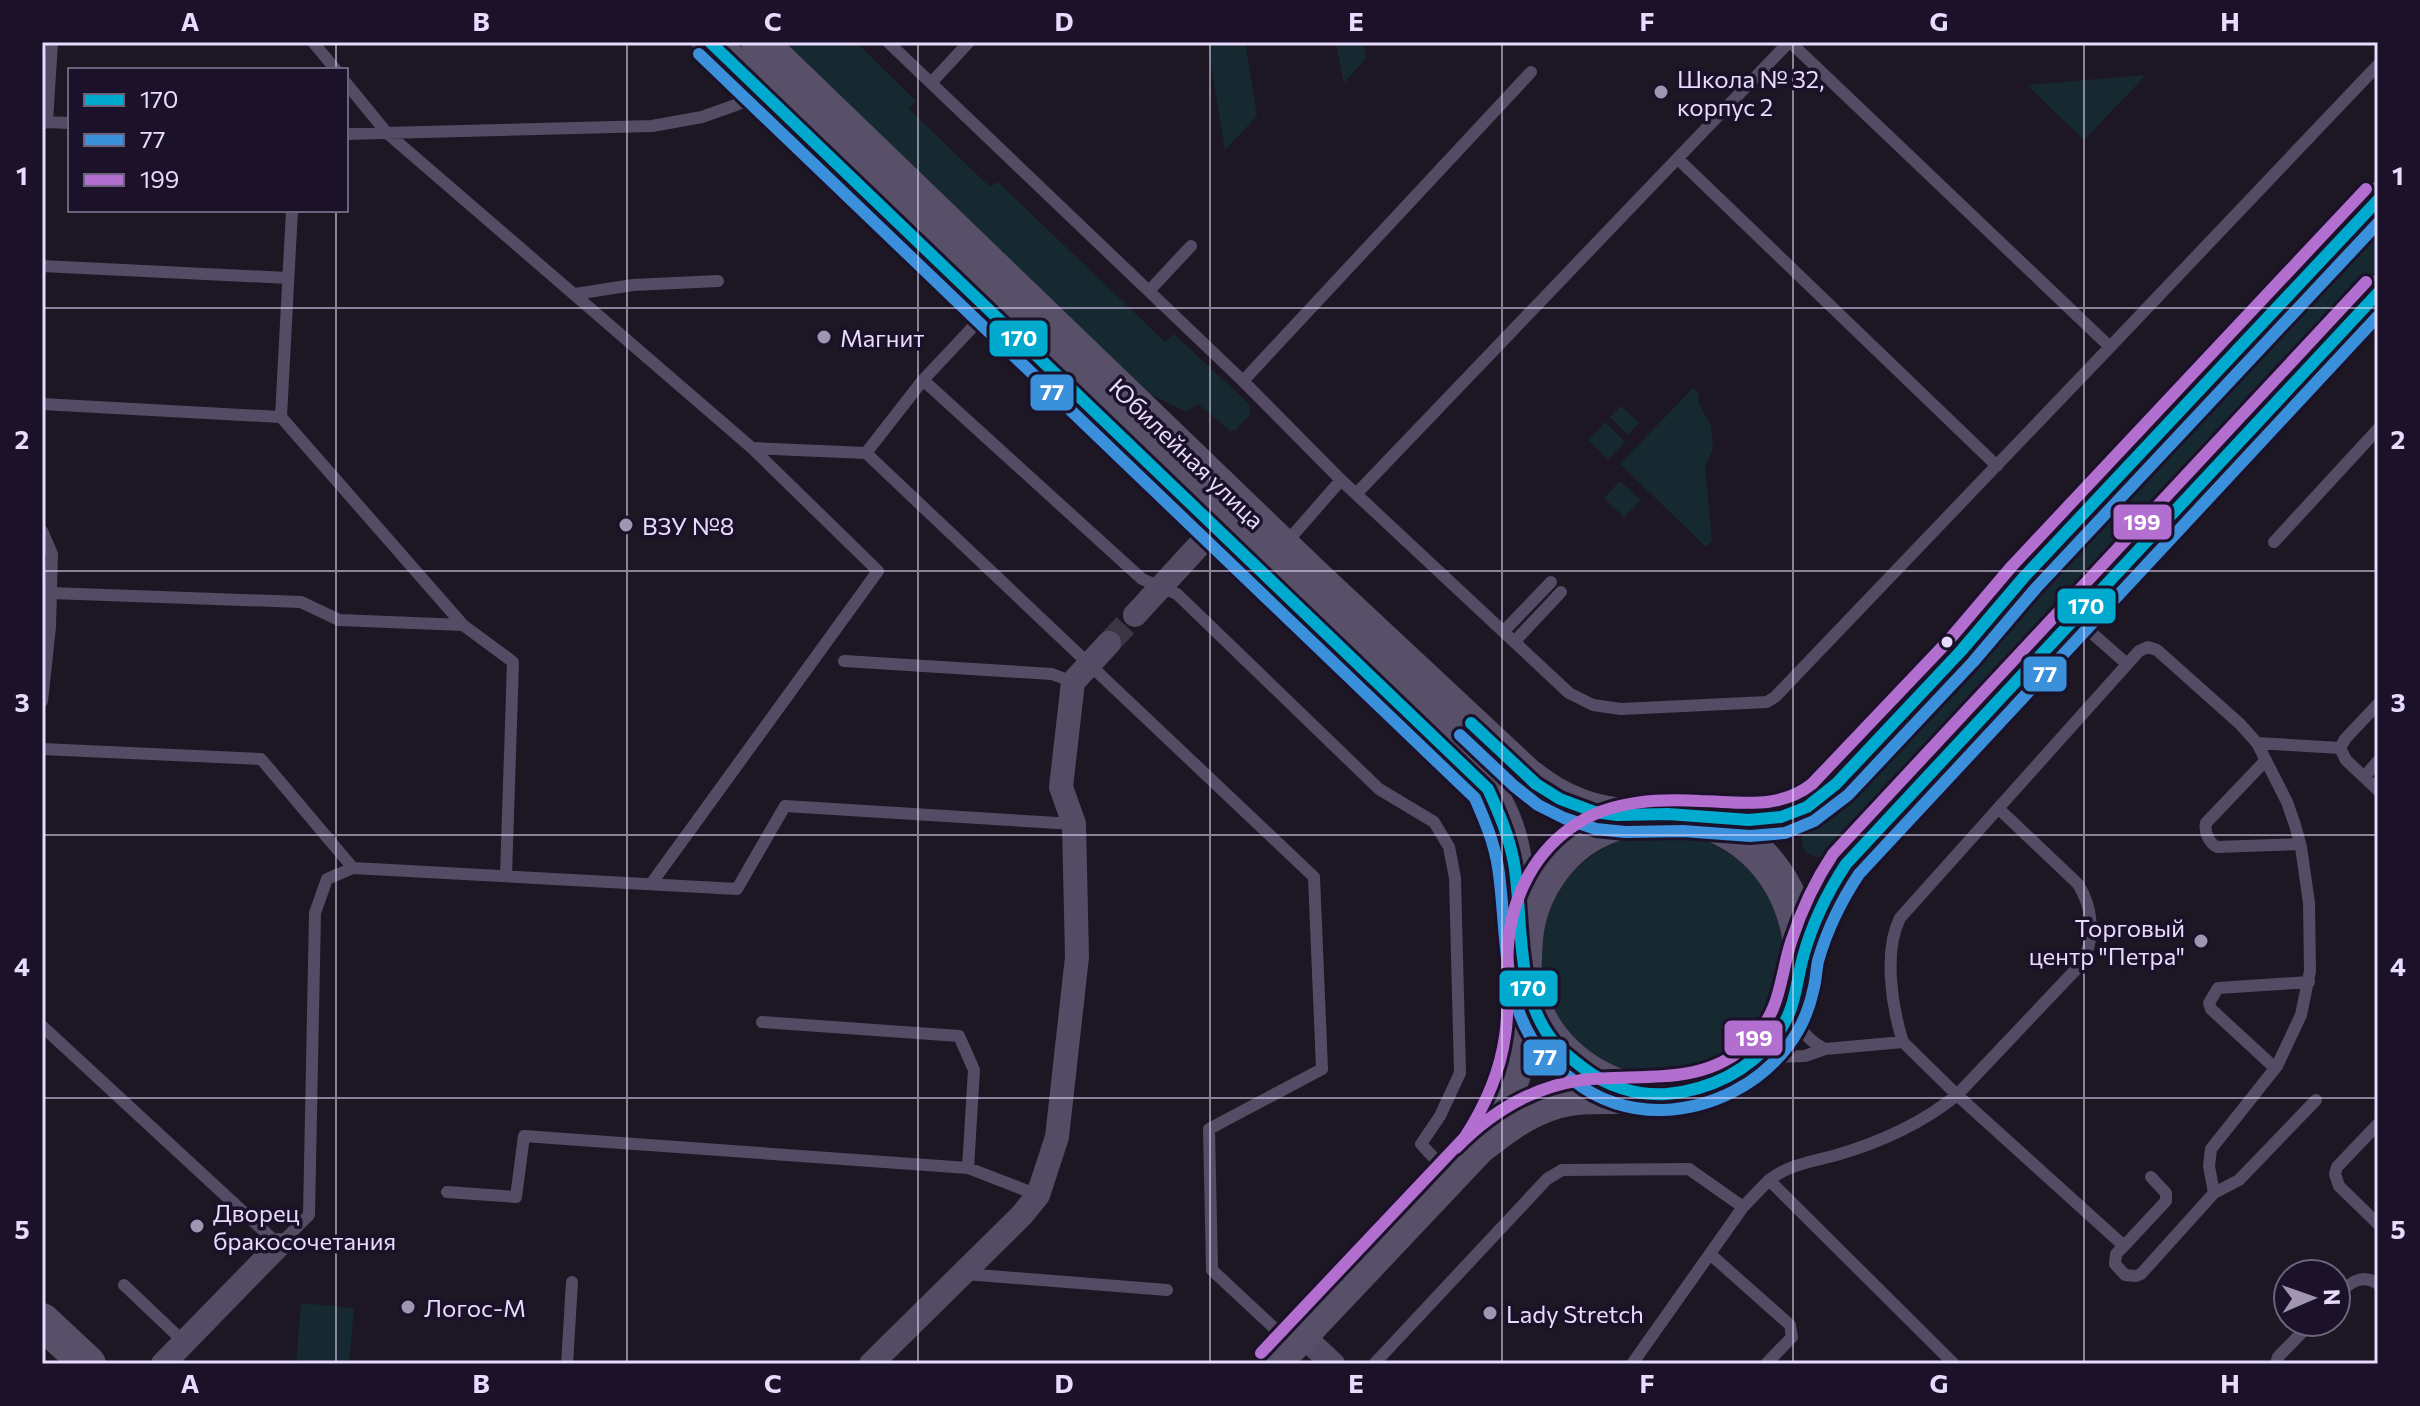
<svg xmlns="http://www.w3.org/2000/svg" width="2420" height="1406" viewBox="0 0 2420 1406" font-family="Commissioner,sans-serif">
<rect width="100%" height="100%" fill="#1c1723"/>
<path fill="#162931" d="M780,42H856L916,101L909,109L990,187L998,182L1165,342L1174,334L1249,404L1250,414L1236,430L1230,431L1198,404L1186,412L1138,388Z
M1207,42H1245L1257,116L1225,150Z
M1338,42H1363L1366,58L1344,83L1336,44Z
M2146,75L2084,140L2027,85Z
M2378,218V269L2259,401L1835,853C1817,863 1794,853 1804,831C1810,820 1821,810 1829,801Z
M1693,388L1698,392L1699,404L1711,426L1713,450L1705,465L1712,541L1706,547L1620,464Z
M1621,406L1639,423L1628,435L1610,417Z
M1605,422L1625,442L1608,459L1588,440Z
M1620,481L1641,500L1624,517L1604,498Z
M1541 954a121 121 0 1 1 242 0a121 121 0 1 1-242 0Z
M301,1303L354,1308L349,1364H296Z"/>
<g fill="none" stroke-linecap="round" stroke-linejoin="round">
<path stroke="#3a3444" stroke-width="24" stroke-dasharray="24 12" stroke-linecap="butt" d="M1109,643L1135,615"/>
<path stroke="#534c64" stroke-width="12" d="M313,42L336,70
M888,42L1243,381L1341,480L1569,693L1593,705L1621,709L1767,702L1775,697L2110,347
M1790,42L2110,347L2378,65
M346,83L387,133L752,448L878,571L651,884
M931,83L969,42
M47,122L52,42
M42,124L47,122L70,123
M346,134L652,126L702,117L758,97
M1678,159L1997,466
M42,266L288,278
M1149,291L1191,246
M575,294L633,285L718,281
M923,380L1142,579L1177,594L1379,789L1434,822L1449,847L1455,878L1460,1073L1440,1116L1421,1144L1448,1173
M1243,381L1531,72
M42,404L281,417L292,210
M281,417L463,625L513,662L506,876
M752,448L866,453L1314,877L1322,1069L1209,1129L1212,1270L1288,1341
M866,453L923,380L986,313
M1356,494L1789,42
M42,531L52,554L50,627L42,701
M2274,542L2378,429
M1286,543L1341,480
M51,593L301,602L339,620L463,625
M2077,620L2127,664
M1504,631L1551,582
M1515,641L1561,592
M844,661L1052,674L1073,682
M2378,704L2345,739L2340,748L2346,760L2378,790
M2257,743L2340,748
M42,749L261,759L353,868
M2266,760L2206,823C2204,832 2209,843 2217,847L2300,844
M2364,777L2378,761
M762,1022L959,1036L974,1070L968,1168
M42,1026L279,1245L309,1215L315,913L327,879L353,868L737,889L785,806L1074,824
M1825,1049L1903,1042L1957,1095L2124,1246L2116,1254L2115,1264L2125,1275L2136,1276L2141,1274L2214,1193L2209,1166L2211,1149L2277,1066L2301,1015L2310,971L2309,903L2301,847L2295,825L2287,802L2257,743L2240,724L2157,650L2148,647L2139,651L1900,918C1883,952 1892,1008 1903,1042
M1769,1057L1805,1056L1825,1049C1809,1041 1800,1031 1795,1013
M2275,1068L2211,1009L2209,1003L2218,988L2309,982
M2378,1124L2337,1167L2335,1174L2339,1186L2378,1224
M1769,1180C1789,1165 1809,1162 1833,1156C1879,1143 1920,1125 1957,1095L2083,962C2095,936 2093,908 2078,884L1999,809
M447,1192L516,1197L524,1136L968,1168L1038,1195
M2214,1193L2239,1180L2316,1100
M2124,1246L2166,1201V1193L2151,1177
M1710,1254L1790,1325L1792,1337L1766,1364
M965,1274L1167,1290
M124,1285L184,1342
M2336,1297C2348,1284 2361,1272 2378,1284
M567,1364L572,1282
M1374,1364L1547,1179L1562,1170L1689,1169L1743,1207
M1632,1364L1743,1207L1769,1180L1954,1364
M2276,1364L2278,1357L2312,1322"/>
<path stroke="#534c64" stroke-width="24" d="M1135,615L1215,528
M1301,1334L1333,1364
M163,1364L279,1245
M871,1364L1022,1215L1038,1195L1057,1137L1077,957L1074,824L1061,787L1073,682L1109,643"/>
<path stroke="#584f69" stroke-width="36" d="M710,42L1215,528L1474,774C1517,822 1515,867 1520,928
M759,42L1312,575L1525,774C1555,799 1591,816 1632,816
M1708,822C1765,843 1798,894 1802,954
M1528,990C1541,1041 1581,1077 1632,1091
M1483,1139C1506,1104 1518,1068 1522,1026C1528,969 1513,924 1549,873C1593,809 1656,814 1724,818C1748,819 1774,822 1797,812C1812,806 1824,795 1836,784L1961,651L2024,577L2378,200
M42,1321L88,1364
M1273,1364L1478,1147C1502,1128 1525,1110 1556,1101C1573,1096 1592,1096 1610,1096C1677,1094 1731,1096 1775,1037C1786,1023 1794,1005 1798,988C1800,978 1800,967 1803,957C1812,923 1826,893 1846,864L2378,293"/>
<g stroke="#1b1129" stroke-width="18">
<path id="bus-1" d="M710,42L1488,789C1499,813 1509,836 1514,863C1524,923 1513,1000 1559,1048C1566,1055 1575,1061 1582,1067C1606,1086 1636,1096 1667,1094C1710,1090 1749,1071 1776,1036C1796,1010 1795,987 1803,957C1812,924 1827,893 1846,864L2378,293
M1471,723L1536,784L1560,799L1595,812L1617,815L1668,814L1749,820L1781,817L1807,807L1836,784L1961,651L2024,577L2378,200"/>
</g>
<g stroke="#1b1129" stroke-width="18">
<path id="bus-2" d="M699,54L1475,798C1485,821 1494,842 1498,867C1508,931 1499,1004 1545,1057C1553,1066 1564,1073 1573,1080C1598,1101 1631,1111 1663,1110C1712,1108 1758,1085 1788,1046C1800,1030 1809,1010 1813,991C1816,981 1816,971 1818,961C1827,930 1841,901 1859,874L2378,316
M1460,735L1514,786L1538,805L1564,818L1596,829L1625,832L1683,831L1750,836L1785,833L1814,821L1848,795L1973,662L2036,588L2378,223"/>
</g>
<g stroke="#1b1129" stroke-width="18">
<path id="bus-3" d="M1456,1148C1491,1112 1532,1087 1582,1080C1641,1073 1704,1088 1750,1042C1782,1010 1779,980 1791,942C1801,911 1815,881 1833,854L2366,282
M1261,1353L1465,1137C1485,1106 1500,1073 1505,1036C1510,1006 1506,975 1508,945C1512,896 1535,850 1578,823C1614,800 1660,799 1701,801C1741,802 1779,810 1812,784L1949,640L2012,566L2366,189"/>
</g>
<use href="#bus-1" stroke="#00a9ce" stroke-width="12"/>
<use href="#bus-2" stroke="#3a90db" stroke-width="12"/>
<use href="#bus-3" stroke="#b36fd0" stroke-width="12"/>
</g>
<path fill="none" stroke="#e7dbfe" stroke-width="2" stroke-opacity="0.55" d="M336,42V70M627,42V1364M918,42V1364M1210,42V1364M1502,42V1364M1793,42V1364M2084,42V1364M336,210V1364M42,308H2378M42,571H2378M42,835H2378M42,1098H2378"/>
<g fill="#a096b1" stroke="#1b1129" stroke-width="3">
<circle cx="1661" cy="92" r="8"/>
<circle cx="824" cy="337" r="8"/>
<circle cx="626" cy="525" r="8"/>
<circle cx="2201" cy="941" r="8"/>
<circle cx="197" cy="1226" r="8"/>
<circle cx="408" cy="1307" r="8"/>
<circle cx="1490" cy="1313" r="8"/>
</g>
<circle fill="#e7dbfe" stroke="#1b1129" stroke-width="3" cx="1947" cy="642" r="7"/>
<g text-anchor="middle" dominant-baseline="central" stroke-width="7" stroke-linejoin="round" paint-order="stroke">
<g font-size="24" fill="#e7dbfe" stroke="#1b1129" text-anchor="start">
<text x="1677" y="78">Школа № 32,<tspan x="1677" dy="28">корпус 2</tspan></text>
<text x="840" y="337">Магнит</text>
<text x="642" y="525">ВЗУ №8</text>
<text x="2185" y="927" text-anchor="end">Торговый<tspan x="2185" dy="28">центр "Петра"</tspan></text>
<text x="213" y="1212">Дворец<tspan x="213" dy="28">бракосочетания</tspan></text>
<text x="424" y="1307">Логос-М</text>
<text x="1506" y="1313">Lady Stretch</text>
</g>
<g font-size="24" fill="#e7dbfe" stroke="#1b1129">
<text transform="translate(1187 453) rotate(44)">Юбилейная улица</text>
</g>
</g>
<g stroke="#1b1129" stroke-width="3">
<rect x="988" y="319" width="61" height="39" rx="8" fill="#00a9ce"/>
<rect x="1029" y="373" width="46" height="39" rx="8" fill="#3a90db"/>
<rect x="2112" y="503" width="61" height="38" rx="8" fill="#b36fd0"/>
<rect x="2056" y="587" width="61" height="38" rx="8" fill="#00a9ce"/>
<rect x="2022" y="655" width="46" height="38" rx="8" fill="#3a90db"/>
<rect x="1498" y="969" width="61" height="39" rx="8" fill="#00a9ce"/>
<rect x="1723" y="1019" width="61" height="38" rx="8" fill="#b36fd0"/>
<rect x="1522" y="1038" width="46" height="39" rx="8" fill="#3a90db"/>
</g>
<g font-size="22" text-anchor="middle" font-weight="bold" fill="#fff">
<text x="1019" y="346">170</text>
<text x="1052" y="400">77</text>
<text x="2142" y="530">199</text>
<text x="2086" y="614">170</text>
<text x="2045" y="682">77</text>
<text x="1528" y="996">170</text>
<text x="1754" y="1046">199</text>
<text x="1545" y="1065">77</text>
</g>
<rect width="2420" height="1406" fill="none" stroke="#1b1129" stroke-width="88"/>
<rect x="68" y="68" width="280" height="144" fill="#1b1129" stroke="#6d627e" stroke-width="2"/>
<rect x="84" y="94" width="40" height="12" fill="#00a9ce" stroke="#6d627e" stroke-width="2"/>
<text x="140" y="108" font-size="24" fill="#e7dbfe">170</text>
<rect x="84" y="134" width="40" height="12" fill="#3a90db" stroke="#6d627e" stroke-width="2"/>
<text x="140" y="148" font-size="24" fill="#e7dbfe">77</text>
<rect x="84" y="174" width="40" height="12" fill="#b36fd0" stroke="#6d627e" stroke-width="2"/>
<text x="140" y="188" font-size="24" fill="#e7dbfe">199</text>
<g transform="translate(2312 1298) rotate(88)"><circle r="38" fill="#1b1129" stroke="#6d627e" stroke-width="2"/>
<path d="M0-6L14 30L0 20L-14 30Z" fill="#a096b1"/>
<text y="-12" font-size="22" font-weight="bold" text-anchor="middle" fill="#e7dbfe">N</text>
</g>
<rect x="44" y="44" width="2332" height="1318" fill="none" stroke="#e7dbfe" stroke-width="3"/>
<g font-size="26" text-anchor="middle" font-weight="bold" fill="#e7dbfe">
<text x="190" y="31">A</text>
<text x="481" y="31">B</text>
<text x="773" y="31">C</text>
<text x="1064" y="31">D</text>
<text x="1356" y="31">E</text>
<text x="1647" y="31">F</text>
<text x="1939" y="31">G</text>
<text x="2230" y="31">H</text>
<text x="22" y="185">1</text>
<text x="2398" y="185">1</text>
<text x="22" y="449">2</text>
<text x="2398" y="449">2</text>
<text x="22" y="712">3</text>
<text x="2398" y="712">3</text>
<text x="22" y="976">4</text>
<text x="2398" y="976">4</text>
<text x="22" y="1239">5</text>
<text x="2398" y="1239">5</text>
<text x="190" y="1393">A</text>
<text x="481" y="1393">B</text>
<text x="773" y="1393">C</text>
<text x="1064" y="1393">D</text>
<text x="1356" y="1393">E</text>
<text x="1647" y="1393">F</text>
<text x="1939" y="1393">G</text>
<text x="2230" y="1393">H</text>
</g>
</svg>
